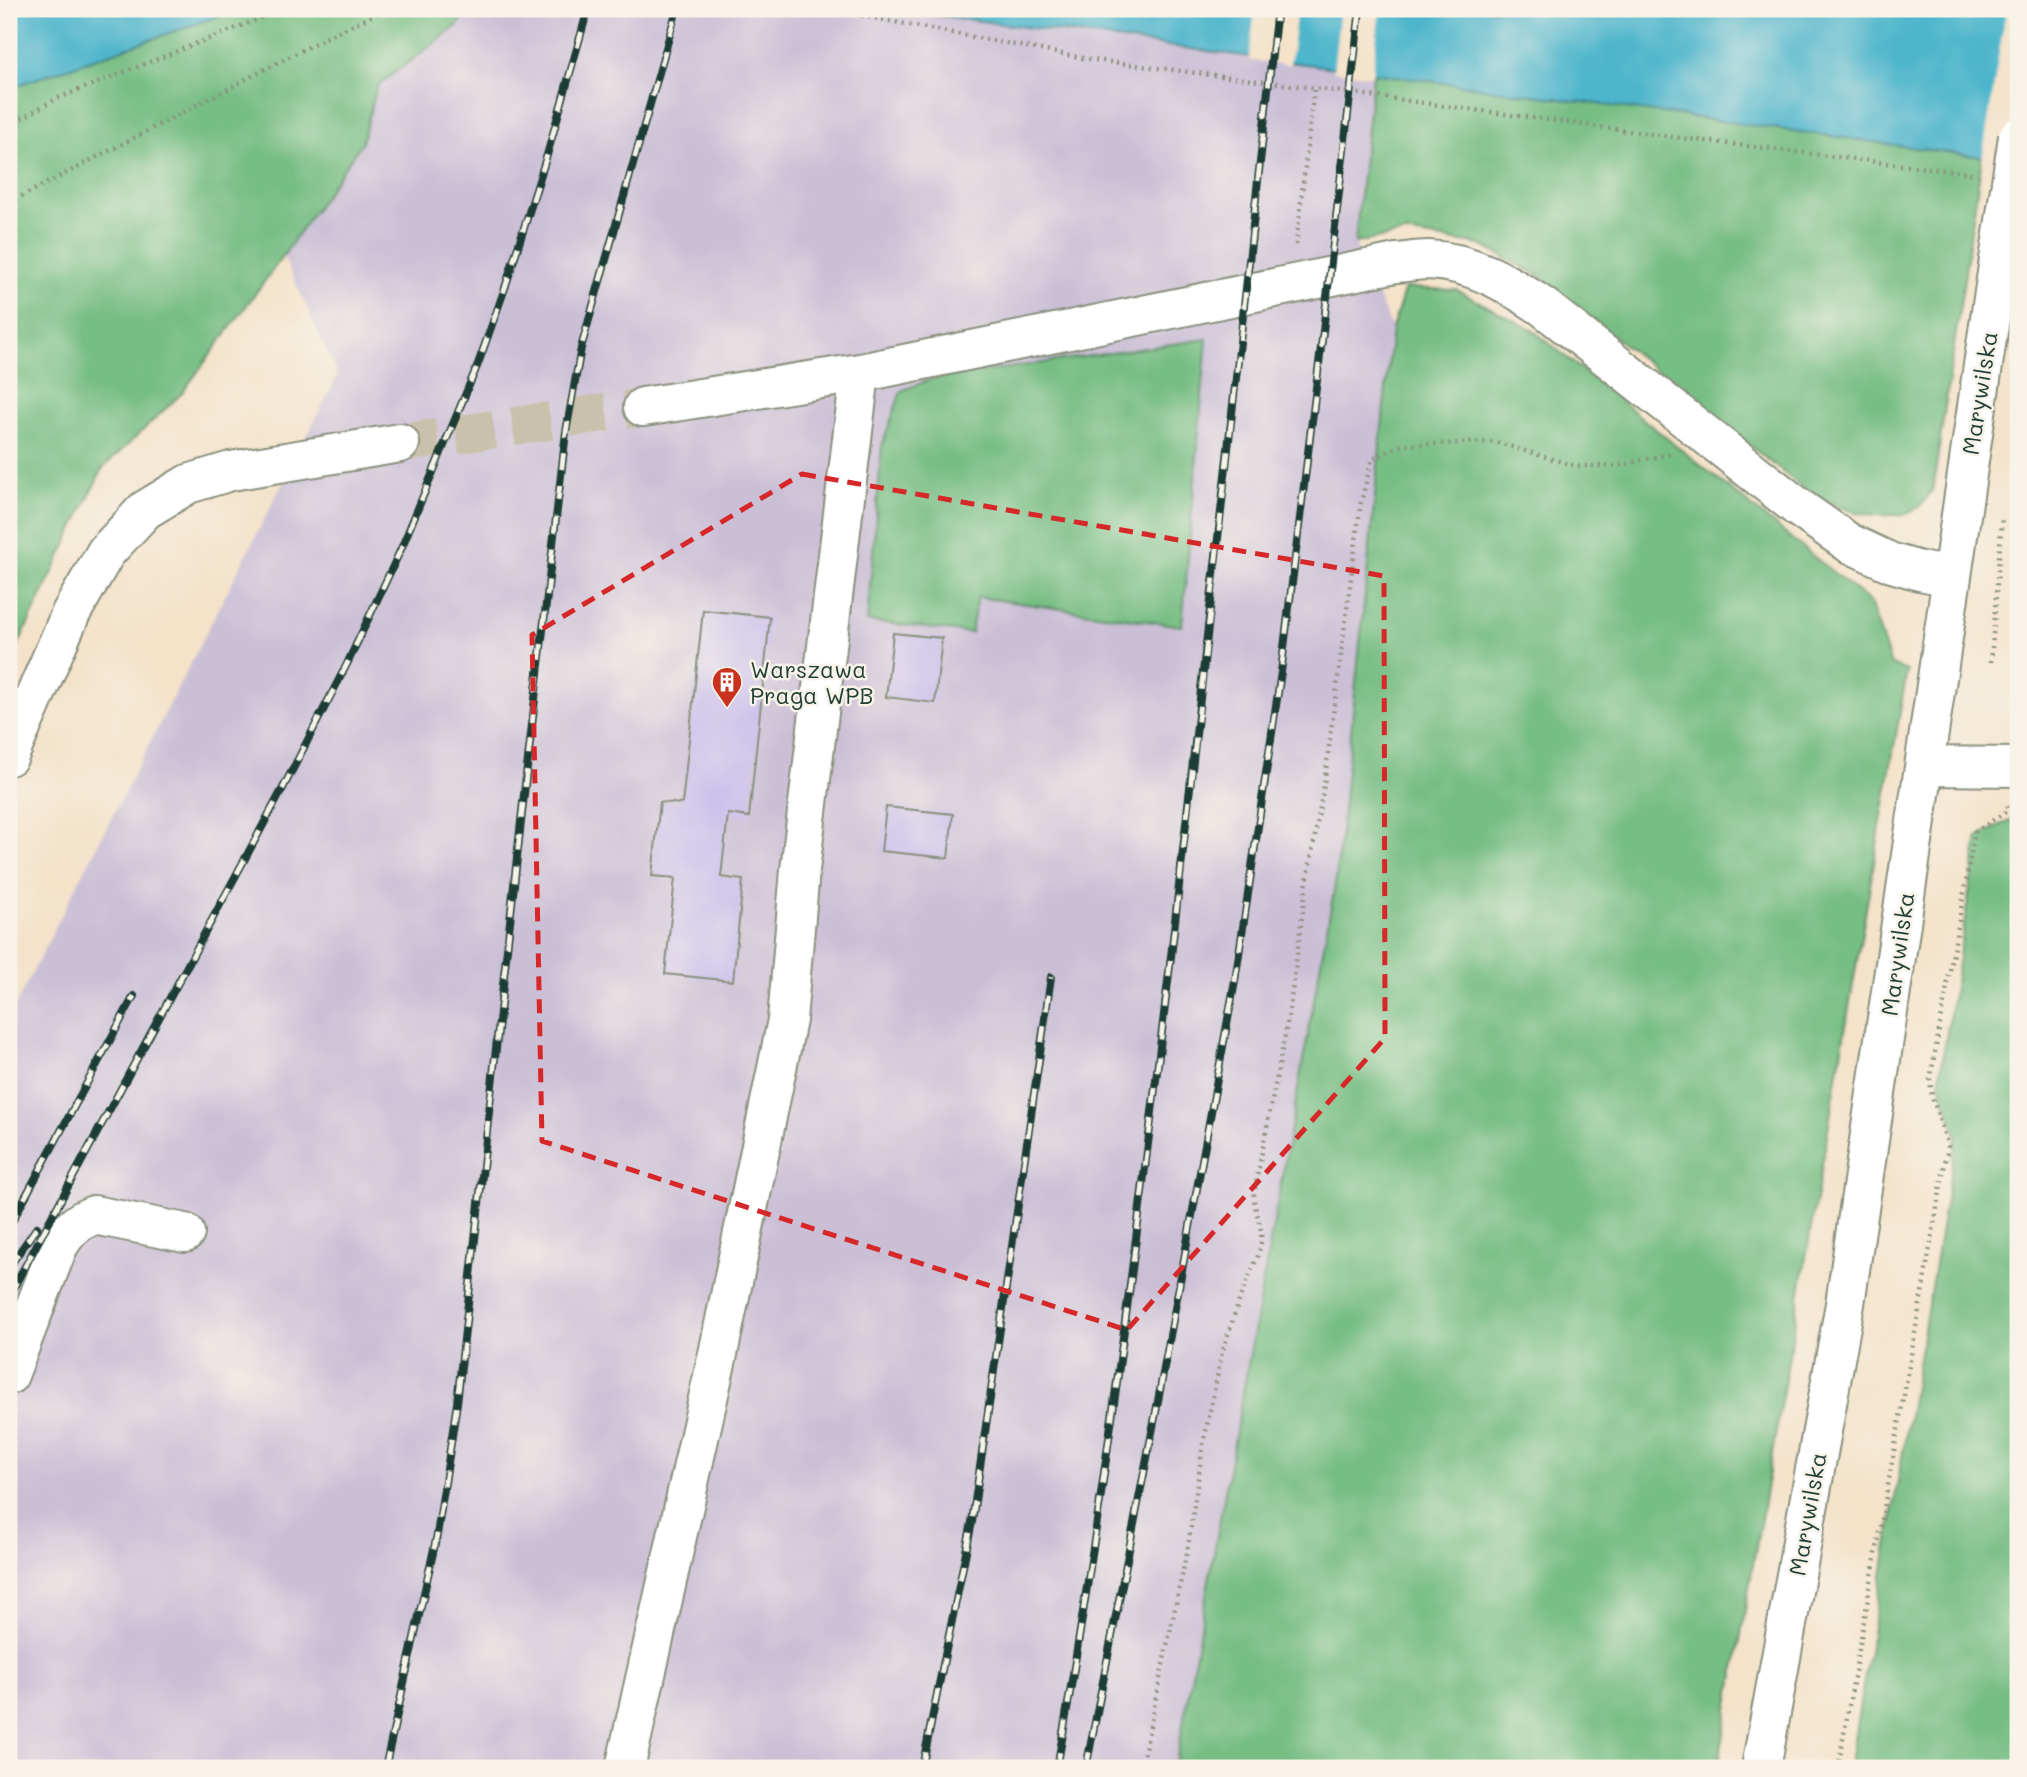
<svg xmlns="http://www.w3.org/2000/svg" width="2027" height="1777" viewBox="0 0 2027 1777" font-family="Mali,sans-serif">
<rect width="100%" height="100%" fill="#f7f3e8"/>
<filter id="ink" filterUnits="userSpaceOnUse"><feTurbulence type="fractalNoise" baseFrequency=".0143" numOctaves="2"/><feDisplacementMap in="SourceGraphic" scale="14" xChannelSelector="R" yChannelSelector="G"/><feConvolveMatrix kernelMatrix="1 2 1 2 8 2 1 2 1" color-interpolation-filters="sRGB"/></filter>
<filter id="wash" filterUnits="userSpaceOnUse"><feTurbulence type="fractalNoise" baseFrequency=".00686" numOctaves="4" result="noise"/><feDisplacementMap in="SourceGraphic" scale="28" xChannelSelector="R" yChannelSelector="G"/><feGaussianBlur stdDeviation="1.57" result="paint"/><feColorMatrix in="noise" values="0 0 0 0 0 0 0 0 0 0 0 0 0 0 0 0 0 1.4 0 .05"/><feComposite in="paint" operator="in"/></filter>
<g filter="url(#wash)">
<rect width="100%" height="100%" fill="#f4e2c9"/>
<path fill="#cbbfd6" d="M467,9H889L1373,73L1355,243L1392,329L1336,879L1175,1768H9V1018L338,375L283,256L362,142L377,86L458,25Z"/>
<path fill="#77be84" stroke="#4b7e5c" stroke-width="2" d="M239,9H467L458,25L377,86L362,142L283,256L182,393L102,469L9,664V88Z
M1373,73L1982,157L1933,488C1927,499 1919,510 1906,514C1902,516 1895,515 1890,515C1855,518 1828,503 1799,485L1539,276L1481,245L1405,233L1355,243Z
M1405,288L1457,290L1534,331L1870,602L1891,665L1907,671L1718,1768H1175L1336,879L1392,329Z
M1207,339L1182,626L977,597L971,633L867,621L882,446L901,391L931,379Z
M2018,816V1768H1849L1957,1135L1939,1082L1978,837Z"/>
<path fill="#4db5cc" stroke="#367980" stroke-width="2" d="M9,9H239L9,88Z
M889,9H2018V162L1373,73Z"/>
<path fill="#f4e2c9" d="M1255,9H1297L1290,65L1249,60Z
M1340,9H1380L1372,76L1333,71Z
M2006,9H2018V165L1982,160Z"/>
<g id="blocks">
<path fill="#c7bbec" d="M703,610L770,617L749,817L728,814L721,877L743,880L733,981L665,974L675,878L652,876L660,802L682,804Z
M893,633L942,638L935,703L886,697Z
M886,807L953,814L948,858L881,851Z"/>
</g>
</g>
<g filter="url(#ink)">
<use href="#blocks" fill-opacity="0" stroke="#8a907e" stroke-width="2"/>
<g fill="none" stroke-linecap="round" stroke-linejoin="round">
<path stroke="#c9c1ab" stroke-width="38" stroke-dasharray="38 19" stroke-linecap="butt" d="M400,443L643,407"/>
<g stroke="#8a907e" stroke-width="42">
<path id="minor" d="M643,407L860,373L1396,263C1407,262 1418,260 1429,260C1473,262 1507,283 1542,306L1799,508L1849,543L1892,563L1920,571L1951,577
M9,756L71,613L106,552L145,510L188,484L231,471L400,443
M1925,766L2018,767
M9,1375L58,1247C67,1231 77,1221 94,1215L185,1233
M625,1768L718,1354L787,1020L800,870L860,373"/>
</g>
<g stroke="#8a907e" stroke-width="42">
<path id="major" d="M1761,1768L1845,1304L1990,318"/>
</g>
<path stroke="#8a907e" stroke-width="4.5" stroke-dasharray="2 5" stroke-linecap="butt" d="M827,9L1088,59L1314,88
M9,125L56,99L284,9
M9,203L331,35L386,9
M1296,245L1314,88L1673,137L1976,174
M1991,662L2002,517
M1141,1768L1188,1547L1203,1445L1222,1353L1241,1295L1258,1256C1260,1248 1262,1241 1261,1233C1260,1219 1253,1207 1254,1193L1289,1014L1306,887L1324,784L1361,502L1372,459L1402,445L1495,442L1576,466H1616L1670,454
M1838,1768L1948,1146L1932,1097L1930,1080L1975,832L2007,811L2008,804"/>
<use href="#minor" stroke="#fff" stroke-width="38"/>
<use href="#major" stroke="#fff" stroke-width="38"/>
<g stroke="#1f3d34" stroke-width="8">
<path id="rail" d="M9,1227L134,996
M9,1267L37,1227
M9,1296L282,790L347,664L401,549L478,364L505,288L547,155L588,9
M385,1768L437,1535L457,1403L525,785L566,432L581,348L677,9
M922,1768L972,1522L1051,977
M1057,1768C1105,1496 1139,1222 1172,948C1208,635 1242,322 1277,9
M1086,1768L1156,1412L1235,981L1281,672L1324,323L1360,9"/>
</g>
<use href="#rail" stroke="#f7f3e8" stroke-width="5" stroke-dasharray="16" stroke-linecap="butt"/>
<g stroke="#8a907e" stroke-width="42" stroke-linecap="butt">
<path id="major-bridge" d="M1990,318L2018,137"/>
</g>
<use href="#major-bridge" stroke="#fff" stroke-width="38"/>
</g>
</g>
<path fill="none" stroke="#d62828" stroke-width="5" stroke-dasharray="14 9" stroke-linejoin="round" d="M802,474L1384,576L1385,1038L1127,1330L542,1141L532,635Z"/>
<defs>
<g id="building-pin" transform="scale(1.575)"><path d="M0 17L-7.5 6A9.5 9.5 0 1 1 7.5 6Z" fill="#c8321e" stroke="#f7f3e8"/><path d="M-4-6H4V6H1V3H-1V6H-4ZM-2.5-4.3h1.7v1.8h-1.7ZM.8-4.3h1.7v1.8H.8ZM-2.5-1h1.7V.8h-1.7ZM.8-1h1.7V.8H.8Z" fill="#fff"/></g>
</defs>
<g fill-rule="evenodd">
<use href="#building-pin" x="727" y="682"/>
</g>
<g text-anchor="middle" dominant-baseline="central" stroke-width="5" stroke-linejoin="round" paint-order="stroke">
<g font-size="23" fill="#1f3d34" stroke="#f7f3e8">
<text transform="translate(1979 393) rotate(-81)">Marywilska</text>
<text transform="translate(1897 954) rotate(-82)">Marywilska</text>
<text transform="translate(1807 1514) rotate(-80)">Marywilska</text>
</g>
<g font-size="23" fill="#1f3d34" stroke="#f7f3e8" text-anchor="start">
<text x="750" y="669">Warszawa<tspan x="750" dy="26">Praga WPB</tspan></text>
</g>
</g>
<rect width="2027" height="1777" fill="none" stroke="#f7f3e8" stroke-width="35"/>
</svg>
